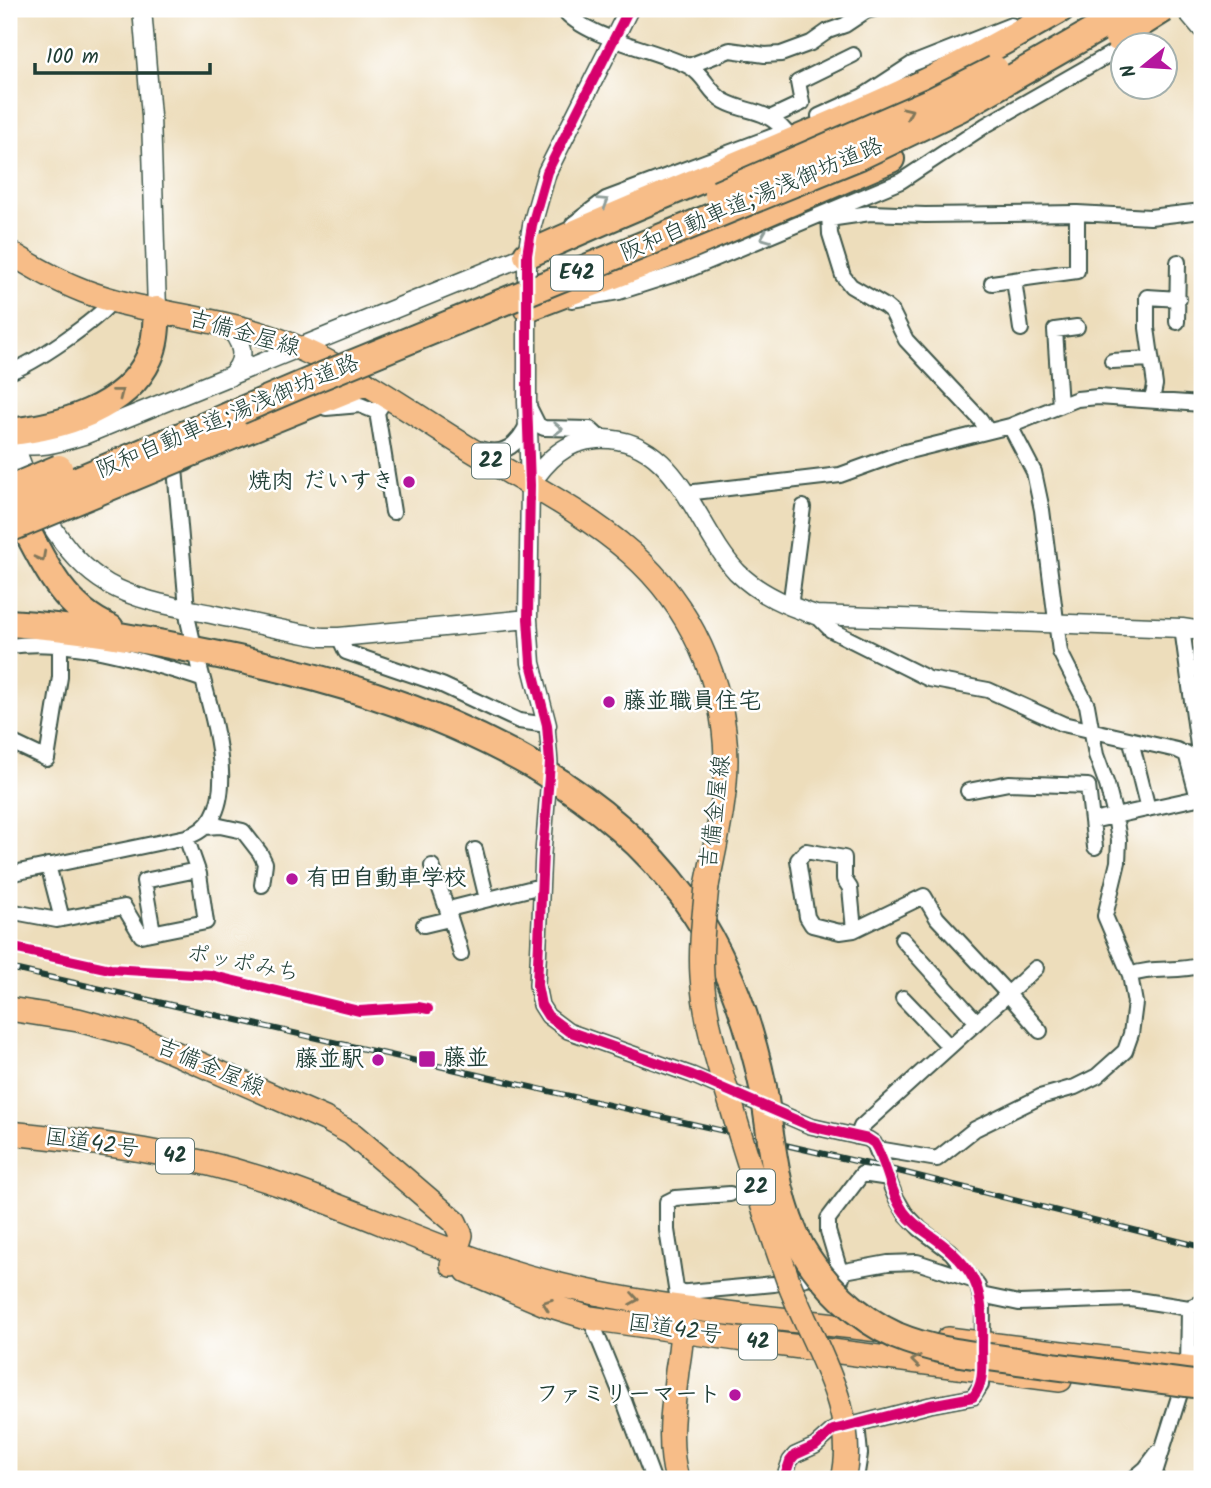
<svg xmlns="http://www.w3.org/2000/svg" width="1211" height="1488" viewBox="0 0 1211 1488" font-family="Kalam,'Klee One',sans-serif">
<rect width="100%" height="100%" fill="#fff"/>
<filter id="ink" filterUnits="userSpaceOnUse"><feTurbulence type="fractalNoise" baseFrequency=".0143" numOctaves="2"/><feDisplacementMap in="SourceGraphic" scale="14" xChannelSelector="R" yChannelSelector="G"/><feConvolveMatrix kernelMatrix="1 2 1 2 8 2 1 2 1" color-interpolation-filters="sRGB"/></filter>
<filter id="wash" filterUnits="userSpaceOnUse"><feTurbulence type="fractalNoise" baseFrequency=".00686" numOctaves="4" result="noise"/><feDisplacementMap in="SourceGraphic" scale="28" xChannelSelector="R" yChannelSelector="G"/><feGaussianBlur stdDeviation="1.57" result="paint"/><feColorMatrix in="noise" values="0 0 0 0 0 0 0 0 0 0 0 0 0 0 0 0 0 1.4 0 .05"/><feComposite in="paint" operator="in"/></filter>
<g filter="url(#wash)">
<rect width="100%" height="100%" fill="#edddbb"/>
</g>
<g filter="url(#ink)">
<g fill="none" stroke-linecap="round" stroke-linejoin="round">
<g stroke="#3e5548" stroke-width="18">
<path id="minor" d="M563,9C586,39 656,49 690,67C705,75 709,93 724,101C748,114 764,107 786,132
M689,66L730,50L765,55L781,54L811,43L828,31L845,25L866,11L874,9
M819,116L863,96L912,64L1011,25
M770,118L802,103L798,82L853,55
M829,213L830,234L843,276L851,286L885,306L892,312L906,340L980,419L988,431
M829,219L870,213L925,215L1077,213L1150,217L1202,211
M573,224L606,199L784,132
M1014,280L1021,329
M992,283L1077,271V213
M572,300L619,292L688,270L901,181L986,125L1124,46
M1177,322L1178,262
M1112,361L1150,359
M9,372C34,364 96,321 113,300
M1152,400L1155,385L1147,328V297L1179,299
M1060,406L1055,330L1077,327
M326,408L360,405L377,412L387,397
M530,409L538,425L544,428L590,429L601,439
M377,412L393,512
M480,449C504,457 518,445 528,423
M187,463L175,468L188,620L193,642
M686,493L840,475L901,453L1010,426L1077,399L1098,397L1202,404
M790,607L803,507
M816,615L831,630L929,679L988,690L1063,724L1177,750L1202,762
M1182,628L1200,760
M339,637L346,652L442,685L519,721L547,725L550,763L543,853L537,985L541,1005L548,1016L568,1031L692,1075L810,1126L868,1139L874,1143L895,1196L905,1213L920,1229L951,1252L978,1286L983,1307L982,1370L981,1385L973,1397L930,1405L833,1430L815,1446L795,1455L790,1461L784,1479
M9,646C74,638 140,660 202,679
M1188,667L1202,670
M9,741L47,759L60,677V645
M1131,741L1148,809
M1186,753L1198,798
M968,791L1009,783L1088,786L1095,847
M1092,821L1202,797
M205,827L220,826L243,831L260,853L265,863L262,885
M475,850L487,899
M48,865L62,919
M432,866C442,896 453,923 461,954
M9,874L186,837C251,819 208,705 198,660
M9,911L57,920L124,907L141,935L206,922L199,874L186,837
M424,925L445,920L453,908L541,886
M854,930L850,888L844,879V858L806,851L798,860L807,917L812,925L840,932L854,930L924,896L937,918L1008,994L861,1127L857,1137
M153,932L144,881L197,870
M902,939L976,1021
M1036,968L1008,994L1040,1031
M1130,975C1153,966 1178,973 1202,965
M903,998L949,1046
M878,1149L937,1159L975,1129L1040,1097L1075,1087L1097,1076L1125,1051L1131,1034L1135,1003L1130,975L1105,916L1118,862L1119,840L1115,816L1107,785L1096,755L1087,705L1060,652L1042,510L1034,472L1010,426
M842,1278L828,1231V1219L862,1174L889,1178
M677,1293L774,1284L888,1263L917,1262L975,1281
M981,1295L1019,1303L1131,1299L1189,1308L1188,1368L1153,1479
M678,1301L667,1230V1202L675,1198L730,1194
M1189,1308L1202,1302
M590,1318L624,1401L653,1479
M856,1479L860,1454L857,1424
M1133,1479L1146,1468L1158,1452"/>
</g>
<g stroke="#3e5548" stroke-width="21">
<path id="tertiary" d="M142,9L151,116L157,310
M1185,9L1202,29
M225,325C244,341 248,361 229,377
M9,442C35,450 59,443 84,435L527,255
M14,443C32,495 59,555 108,584C138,601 177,607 211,614C248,622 284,631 322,637H339L528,619
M530,485C547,460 565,441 597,439C678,435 693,525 737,572C759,594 787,606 816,615L1182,628L1202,631
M547,725L531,663L528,619L530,485L527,401V255L532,225L547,172L629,9"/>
</g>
<g stroke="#3e5548" stroke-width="26">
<path id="primary" d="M9,252C33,267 58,281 84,291C142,313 206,316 265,335C338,359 405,409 470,449C524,482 583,511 631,553C690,605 725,681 726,760C726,802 715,845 707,886
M9,1009L78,1020L134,1035L325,1119L352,1134L455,1222L461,1235L452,1265
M677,1479C667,1443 673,1408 677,1371C680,1351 684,1333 679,1312"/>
</g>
<g stroke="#3e5548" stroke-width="26">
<path id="trunk" d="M9,1133C100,1142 191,1154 278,1184C355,1210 429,1245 506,1270C628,1309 760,1315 887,1331
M467,1271L545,1304L590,1318L737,1339L1060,1380
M948,1339L1202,1370"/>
</g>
<g stroke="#3e5548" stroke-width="30">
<path id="motorway" d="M527,255C659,194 795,144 926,82C972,60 1017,34 1061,9
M527,308L682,249L891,159
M9,432C59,427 126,409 149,358C156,343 156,327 157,310
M237,434L363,383
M13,504C39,551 57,605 110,628
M9,623C77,627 142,639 209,653C324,676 431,707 534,766
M561,783C677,860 735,952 763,1087"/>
</g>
<use href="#minor" stroke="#fff" stroke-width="14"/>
<use href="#tertiary" stroke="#fff" stroke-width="18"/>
<use href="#primary" stroke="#f7bd88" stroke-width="23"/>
<use href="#trunk" stroke="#f7bd88" stroke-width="23"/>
<use href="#motorway" stroke="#f7bd88" stroke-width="26"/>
<g stroke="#1f3d34" stroke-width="6">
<path id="rail" d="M9,968L886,1168L1202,1247"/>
</g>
<use href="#rail" stroke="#fff" stroke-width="3.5" stroke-dasharray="10" stroke-linecap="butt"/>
<g stroke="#3e5548" stroke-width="26" stroke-linecap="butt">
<path id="primary-bridge" d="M707,886C704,917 700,946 702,976C705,1023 719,1067 733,1111C750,1169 769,1226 789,1283C812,1344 860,1412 843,1479"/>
</g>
<g stroke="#3e5548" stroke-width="30" stroke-linecap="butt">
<path id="motorway-bridge" d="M1118,38L1164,9
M718,194L932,101L995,69
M9,489L59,468
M9,509L317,378L860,156L960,108L1132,9
M9,529L237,434
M534,766L561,783
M763,1087C772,1139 775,1199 801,1247C823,1285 857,1318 897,1336C935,1352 977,1355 1017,1361C1079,1370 1140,1377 1202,1385"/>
</g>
<use href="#primary-bridge" stroke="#f7bd88" stroke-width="23"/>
<use href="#motorway-bridge" stroke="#f7bd88" stroke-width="26"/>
<g stroke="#fff" stroke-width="15">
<path id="cycleway" d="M629,9L547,172L532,225L527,255V401L530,485L528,619L531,663L547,725L550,763L543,853L537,985L541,1005L548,1016L568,1031L692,1075L810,1126L868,1139L874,1143C888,1164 889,1192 904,1212C914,1226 928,1233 941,1243C982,1275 983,1298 982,1346C982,1364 985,1383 973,1397L930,1405L833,1430L815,1446L795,1455L790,1461L784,1479
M9,947L110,969L210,975L359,1011L418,1007L428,1009"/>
</g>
<use href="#cycleway" stroke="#d6006c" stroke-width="10"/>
</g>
<defs><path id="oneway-chevron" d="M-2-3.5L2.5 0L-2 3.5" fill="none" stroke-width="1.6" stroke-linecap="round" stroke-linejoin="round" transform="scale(1.75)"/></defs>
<g stroke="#80775a">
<use href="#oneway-chevron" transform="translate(908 112) rotate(-24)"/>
<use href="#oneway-chevron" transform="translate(119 393) rotate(-38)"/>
<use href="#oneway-chevron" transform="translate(41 557) rotate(62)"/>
<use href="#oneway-chevron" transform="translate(634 1299) rotate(9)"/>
<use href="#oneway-chevron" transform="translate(547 1304) rotate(-160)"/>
<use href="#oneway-chevron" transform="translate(916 1361) rotate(-173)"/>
</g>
<g stroke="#8f9e9a">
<use href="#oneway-chevron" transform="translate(604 202) rotate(-32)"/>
<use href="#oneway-chevron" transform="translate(765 237) rotate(158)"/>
<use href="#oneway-chevron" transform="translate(558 429) rotate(2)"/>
</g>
</g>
<g fill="#b5179e" stroke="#fff" stroke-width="2.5">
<circle cx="409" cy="482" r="7"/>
<circle cx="609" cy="702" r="7"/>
<circle cx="292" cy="879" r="7"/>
<rect x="418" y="1050" width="18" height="18" rx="3.5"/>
<circle cx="378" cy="1060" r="7"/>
<circle cx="735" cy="1395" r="7"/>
</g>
<g text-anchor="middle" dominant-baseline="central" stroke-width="5" stroke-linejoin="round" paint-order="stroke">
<g fill="#fff" stroke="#627771" stroke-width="2">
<rect x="551" y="255.5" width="52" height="35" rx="5"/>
<rect x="472" y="443.5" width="38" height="35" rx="5"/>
<rect x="156" y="1138.5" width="38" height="35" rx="5"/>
<rect x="737" y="1169.5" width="38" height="35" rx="5"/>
<rect x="739" y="1324.5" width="38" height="35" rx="5"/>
</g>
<g font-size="21" font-weight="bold" fill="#1f3d34">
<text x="577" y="273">E42</text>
<text x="491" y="461">22</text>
<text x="175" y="1156">42</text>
<text x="756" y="1187">22</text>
<text x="758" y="1342">42</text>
</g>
<g font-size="23" fill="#1f3d34" stroke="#fff">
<text transform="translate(752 200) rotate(-23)">阪和自動車道;湯浅御坊道路</text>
<text transform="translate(244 334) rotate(16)">吉備金屋線</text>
<text transform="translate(228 417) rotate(-23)">阪和自動車道;湯浅御坊道路</text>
<text transform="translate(716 812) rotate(-83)">吉備金屋線</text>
<text transform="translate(243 964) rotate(11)">ポッポみち</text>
<text transform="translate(210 1068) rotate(23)">吉備金屋線</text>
<text transform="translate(92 1144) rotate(8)">国道42号</text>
<text transform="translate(675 1330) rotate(8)">国道42号</text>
</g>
<g font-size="23" font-weight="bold" fill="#1f3d34" stroke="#fff" text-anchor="end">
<text x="395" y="482">焼肉 だいすき</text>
<text x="623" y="702" text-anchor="start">藤並職員住宅</text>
<text x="306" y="879" text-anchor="start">有田自動車学校</text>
<text x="443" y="1059" text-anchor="start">藤並</text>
<text x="364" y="1060">藤並駅</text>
<text x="721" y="1395">ファミリーマート</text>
</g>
</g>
<rect width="1211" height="1488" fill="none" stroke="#fff" stroke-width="35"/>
<g transform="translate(1144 66) rotate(252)"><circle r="33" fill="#ffffff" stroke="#a5b1ae" stroke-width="2"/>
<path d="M0-5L12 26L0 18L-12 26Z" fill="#b5179e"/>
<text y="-10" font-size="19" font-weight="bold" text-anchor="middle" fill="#1f3d34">N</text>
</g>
<path d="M35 63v10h175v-10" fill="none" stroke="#1f3d34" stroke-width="3.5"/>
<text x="46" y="63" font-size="21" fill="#1f3d34" stroke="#ffffff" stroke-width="5" paint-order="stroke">100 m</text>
</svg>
